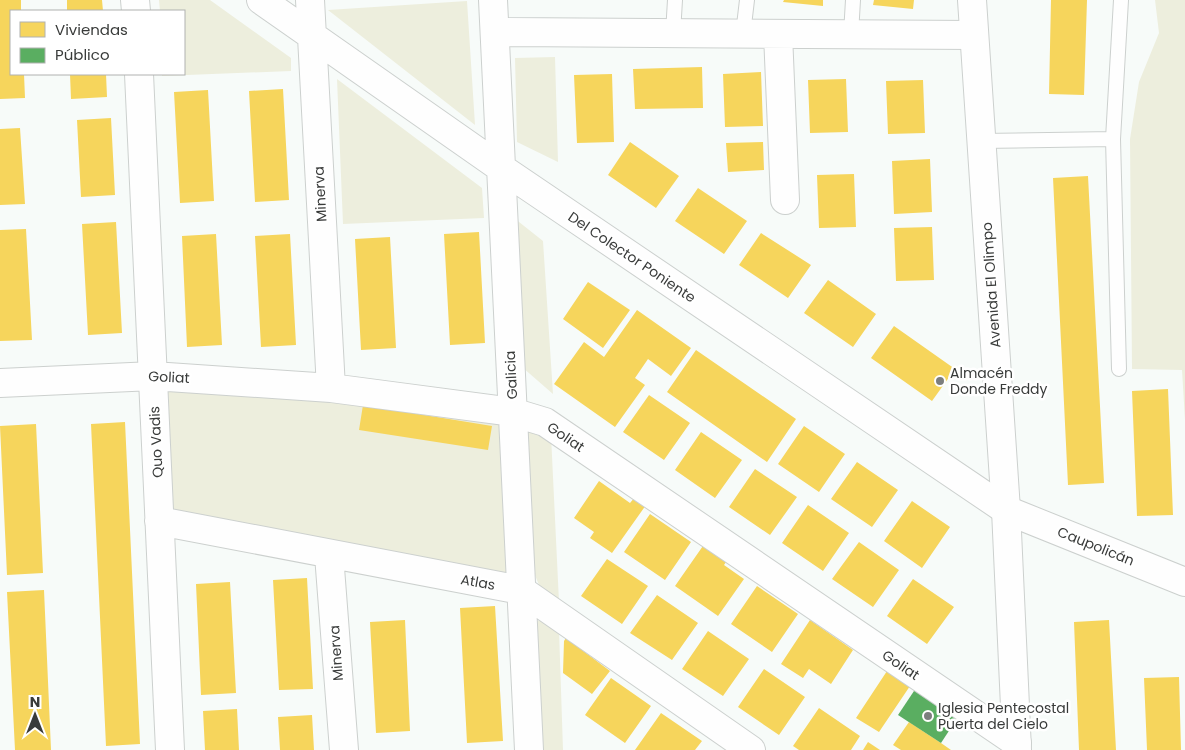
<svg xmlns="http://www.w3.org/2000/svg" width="1185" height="750" viewBox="0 0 1185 750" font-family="Poppins,sans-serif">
<rect width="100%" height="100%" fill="#f7fbf9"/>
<path fill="#edeedd" d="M159,0H210L291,58V71L162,76V74H184V11H160Z
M1155,0H1185V420L1182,370L1132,369L1130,139L1139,82L1159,33Z
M467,1L475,125L328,10Z
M555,57L558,162L517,142L515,58Z
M337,79L482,188L484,218L343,224Z
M514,218L543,241L553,394L522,367Z
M179,385L503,420L516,567L501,575L176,513L171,507L167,390Z
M529,424L551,435L559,602L539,585L532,568L522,432Z
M541,618L559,630L563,750H538L533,626Z"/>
<path fill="#f6d55c" d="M0,0H21V11H11V74H24L25,98L0,99Z
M67,0H102L103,11H67Z
M784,0H823V6L783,2Z
M874,0H914L913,9L873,5Z
M1051,0H1087L1084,95L1049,94Z
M702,67L703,108L635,109L633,69Z
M761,72L763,126L725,127L723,74Z
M70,74H106L107,97L71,99Z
M612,74L614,142L577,143L574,75Z
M846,79L848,132L810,133L808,80Z
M923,80L925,133L888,134L886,81Z
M283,89L289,200L255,202L249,91Z
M208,90L214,201L180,203L174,92Z
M111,118L115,195L81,197L77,120Z
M20,128L25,204L0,205V129Z
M630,142L679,176L656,208L608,175Z
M763,142L764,170L728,172L726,143Z
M930,159L932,212L894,214L892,161Z
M854,174L856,227L819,228L817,175Z
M1088,176L1104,483L1068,485L1053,178Z
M698,188L747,221L724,254L675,221Z
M116,222L122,333L88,335L82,224Z
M932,227L934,280L896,281L894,228Z
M26,229L32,340L0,341V230Z
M479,232L485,343L450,345L444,234Z
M761,233L811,265L788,298L739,265Z
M216,234L222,345L187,347L182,236Z
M290,234L296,345L261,347L255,236Z
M390,237L396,348L361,350L355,239Z
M828,280L876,314L853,347L804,313Z
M588,282L630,310L603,348L563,319Z
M637,310L691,348L671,376L648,359L635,378L645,385L615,427L554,384L584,342L604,357Z
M894,326L955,369L932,401L871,358Z
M696,350L796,419L767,462L667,392Z
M1168,389L1173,515L1137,516L1132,391Z
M649,395L690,423L664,460L623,432Z
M363,405L492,426L488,450L359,430Z
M125,422L140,744L106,746L91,424Z
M36,424L43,573L7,575L0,426Z
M804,426L845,454L819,492L778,464Z
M701,432L742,460L715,498L675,470Z
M857,462L898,490L872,527L831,499Z
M755,469L797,497L770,535L729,507Z
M599,481L630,503L635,497L646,505L612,553L590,538L594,532L574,518Z
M912,501L950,527L922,568L884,541Z
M808,505L849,533L823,571L782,543Z
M650,514L691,542L665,580L624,552Z
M859,542L899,570L873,607L832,579Z
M705,543L728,559L724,565L744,579L718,616L675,586Z
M607,559L648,586L622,624L581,596Z
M307,578L313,689L279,690L273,580Z
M913,579L954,607L927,644L887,616Z
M230,582L236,693L201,695L196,584Z
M757,586L798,614L772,652L731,624Z
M44,590L51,750H15L7,592Z
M657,595L698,623L672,660L630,633Z
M495,606L503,741L467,743L460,608Z
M405,620L410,731L376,733L370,622Z
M810,620L853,650L831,684L809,669L803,678L781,664Z
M1109,620L1116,750H1079L1074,622Z
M708,631L749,659L723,696L682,669Z
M566,638L610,671L592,694L563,673L564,641Z
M764,669L805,697L779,735L738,707Z
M887,671L910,686L879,732L856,718Z
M1179,677L1181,750H1147L1144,678Z
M611,678L651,706L625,743L585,715Z
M819,708L860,736L851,750H799L793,746Z
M237,709L239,750H205L203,711Z
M661,713L702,741L695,750H635Z
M312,715L314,750H280L278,717Z
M909,722L941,743L951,750H901L893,745Z
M868,742L880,750H863Z"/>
<path fill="#5aae61" d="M916,688L958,717L941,743L898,715Z"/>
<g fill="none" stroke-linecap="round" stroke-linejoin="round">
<g stroke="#ccd0ce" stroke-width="16">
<path id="service" d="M673,33L675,0
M743,34L747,0
M851,34L853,0
M980,141L1113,139
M1119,369L1113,139L1121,0"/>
</g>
<g stroke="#ccd0ce" stroke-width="30">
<path id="minor" d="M135,0L136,11
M261,0L501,168L1006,510L1185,582
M310,0L331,388
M493,0L529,750
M495,32L974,35
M778,34L785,200
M139,74L170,750
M0,383L153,376L331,388L512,412L545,422L1017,743
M159,521L521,590L751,750
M329,555L344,750"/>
</g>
<g stroke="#ccd0ce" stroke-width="30">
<path id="tertiary" d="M972,0L1006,510L1017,750"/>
</g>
<use href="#service" stroke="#fefefe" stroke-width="14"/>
<use href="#minor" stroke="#fefefe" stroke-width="28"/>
<use href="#tertiary" stroke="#fefefe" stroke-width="28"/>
</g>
<g fill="#7c7e7d" stroke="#fff" stroke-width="2">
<circle cx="940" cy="381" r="5"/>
<circle cx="928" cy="716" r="5"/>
</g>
<g text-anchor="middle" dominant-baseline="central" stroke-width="5" stroke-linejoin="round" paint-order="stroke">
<g font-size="14" fill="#393b3a" stroke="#fff">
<text transform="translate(320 194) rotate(-93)">Minerva</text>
<text transform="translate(632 257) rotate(34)">Del Colector Poniente</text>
<text transform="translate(991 285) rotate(-94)">Avenida El Olimpo</text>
<text transform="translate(511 375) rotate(-93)">Galicia</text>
<text transform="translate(169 377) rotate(3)">Goliat</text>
<text transform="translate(566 437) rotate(34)">Goliat</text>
<text transform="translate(156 442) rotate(-93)">Quo Vadis</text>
<text transform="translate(1096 546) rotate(22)">Caupolicán</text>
<text transform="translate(478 582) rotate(10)">Atlas</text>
<text transform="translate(336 653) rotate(-94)">Minerva</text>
<text transform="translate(901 665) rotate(34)">Goliat</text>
</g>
<g font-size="14" fill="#393b3a" stroke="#fff" text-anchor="start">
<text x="950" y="373">Almacén<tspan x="950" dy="16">Donde Freddy</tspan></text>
<text x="938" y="708">Iglesia Pentecostal<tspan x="938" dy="16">Puerta del Cielo</tspan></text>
</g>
</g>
<rect x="10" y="10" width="175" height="65" fill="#ffffff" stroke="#b0b1b0"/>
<rect x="20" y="22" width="25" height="15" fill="#f6d55c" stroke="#b0b1b0"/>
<text x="55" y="35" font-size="15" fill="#393b3a">Viviendas</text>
<rect x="20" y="48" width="25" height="15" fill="#5aae61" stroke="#b0b1b0"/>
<text x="55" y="60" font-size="15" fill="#393b3a">Público</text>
<g transform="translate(35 715)" stroke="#ffffff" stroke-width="4" paint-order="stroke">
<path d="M0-4L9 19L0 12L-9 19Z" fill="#393b3a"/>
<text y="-8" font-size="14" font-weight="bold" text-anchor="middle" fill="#393b3a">N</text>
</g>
</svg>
